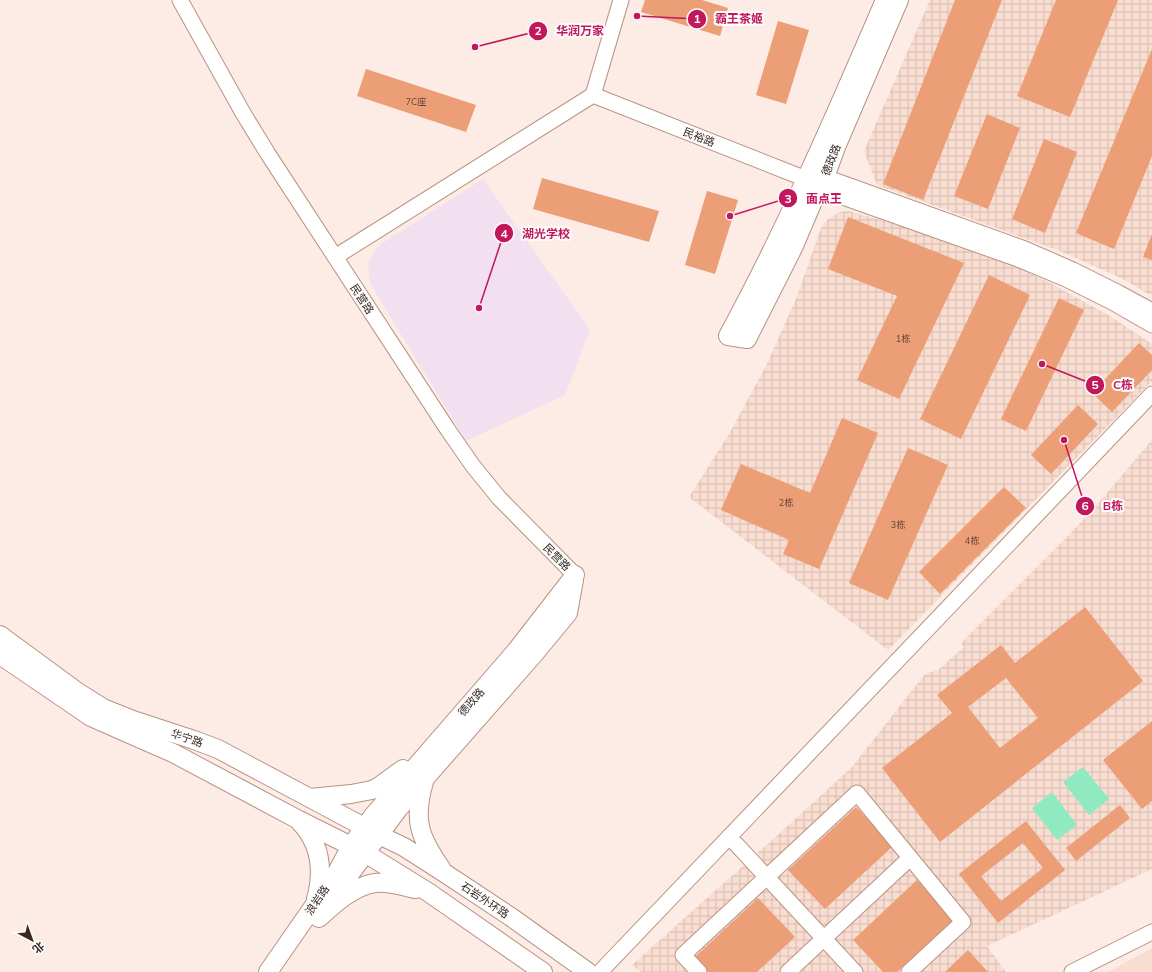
<svg xmlns="http://www.w3.org/2000/svg" width="1152" height="972" viewBox="0 0 1152 972" font-family="Mulish,'Noto Sans SC',sans-serif">
<defs>
<pattern id="industrial-grid" width="8" height="8" patternUnits="userSpaceOnUse"><rect width="8" height="8" fill="#f9ddd0"/><path d="M0 4h8M4 0v8" fill="none" stroke="#d6beb2"/></pattern>
</defs>
<rect width="100%" height="100%" fill="#fcece5"/>
<path fill="#f9ddd0" d="M1152,948V972H1108Z"/>
<path fill="url(#industrial-grid)" d="M930,0H1152V296L1121,278L1060,251L877,185L864,151Z
M848,211L922,231L987,254L1050,283L1110,316L1152,344V381L888,650L689,497L729,434L765,368L796,299L821,228L826,221L832,216L840,212Z
M1152,440V869L987,946L1006,972H641L632,965L779,834L852,767L925,674L938,670L964,647L961,643L1070,534L1095,507Z"/>
<path fill="#f2dfef" d="M483,179L590,330L565,395L466,441L371,285L368,270L370,260L375,250L381,244Z"/>
<path fill="#90eac1" d="M1083,767L1109,799L1089,815L1063,782Z
M1052,792L1077,825L1057,840L1032,808Z"/>
<path fill="#ec9e76" fill-rule="evenodd" d="M645,0H702L728,8L720,36L641,12Z
M955,0H1002L923,200L883,184Z
M1056,0H1118L1070,117L1017,96Z
M778,21L809,30L786,104L756,95Z
M1152,49V156L1114,249L1076,233Z
M366,69L476,105L466,132L357,96Z
M987,114L1020,128L988,209L954,196Z
M1044,139L1077,152L1045,233L1012,219Z
M542,178L659,211L649,242L533,209Z
M707,191L738,200L715,274L685,265Z
M848,217L964,263L899,399L857,380L897,296L828,269Z
M1152,234V260L1143,257Z
M989,275L1030,295L961,439L920,419Z
M1059,298L1084,310L1026,431L1001,419Z
M1139,343L1152,355V370L1112,412L1092,393Z
M1078,405L1098,424L1051,474L1031,455Z
M842,418L878,433L819,569L783,554L789,540L721,510L741,464L810,493Z
M908,448L948,465L888,600L849,583Z
M1004,487L1026,508L940,594L919,572Z
M1085,607L1143,681L940,842L882,768L952,713L937,695L1001,645L1015,663ZM1006,678L1038,718L1000,748L968,707Z
M1152,721V801L1142,809L1103,760Z
M1120,805L1130,818L1076,861L1066,848Z
M856,807L893,846L825,909L788,870Z
M1026,821L1065,870L998,923L959,874ZM1023,843L1043,868L1001,901L981,876Z
M917,880L953,920L897,972H883L853,940Z
M758,898L795,937L757,972H707L694,958Z
M968,950L988,972H945Z"/>
<g fill="none" stroke-linecap="round" stroke-linejoin="round">
<g stroke="#b79382" stroke-width="17">
<path id="minor" d="M180,0L243,113L268,154L448,430L473,466L499,498L575,575
M593,95L806,179L820,189L1018,259L1066,279L1112,302L1152,325
M813,178L825,177L1025,249L1073,270L1119,293L1152,311
M335,257L593,95L621,0
M736,844L855,972
M600,972L1152,394
M699,972L683,955L857,793L963,922L909,972
M788,972L910,858
M1072,972L1152,932"/>
</g>
<g stroke="#b79382" stroke-width="20">
<path id="major" d="M885,0C836,114 787,227 728,336L747,339L793,248L813,201L825,177L836,147L899,0
M0,635L79,693L103,708L133,720L194,740L218,749L379,835L404,847L443,872L511,917L588,972
M0,655L91,717L173,753L297,819L365,853L428,892L543,972
M424,782C413,819 419,837 441,868
M310,798L351,794L372,790L378,787L403,769
M300,822C321,844 324,870 316,899
M338,890L399,808L535,653L568,613L574,580
M319,918C334,904 354,886 375,883C388,881 402,886 415,889
M268,972L336,874L351,846L372,817L516,651L575,575"/>
</g>
<use href="#minor" stroke="#fff" stroke-width="15"/>
<use href="#major" stroke="#fff" stroke-width="18"/>
</g>
<g text-anchor="middle" dominant-baseline="central" stroke-width="4" stroke-linejoin="round" paint-order="stroke">
<g font-size="9" fill="#644637">
<text x="416" y="101">7C座</text>
<text x="903" y="338">1栋</text>
<text x="786" y="502">2栋</text>
<text x="898" y="524">3栋</text>
<text x="972" y="540">4栋</text>
</g>
<g font-size="11" fill="#372922" stroke="#fdfdfd">
<text transform="translate(699 137) rotate(21)">民裕路</text>
<text transform="translate(831 160) rotate(-69)">德政路</text>
<text transform="translate(362 299) rotate(57)">民营路</text>
<text transform="translate(557 557) rotate(45)">民营路</text>
<text transform="translate(471 702) rotate(-49)">德政路</text>
<text transform="translate(187 738) rotate(19)">华宁路</text>
<text transform="translate(317 900) rotate(-56)">浪岩路</text>
<text transform="translate(485 900) rotate(34)">石岩外环路</text>
</g>
</g>
<path fill="none" stroke="#c2185b" stroke-width="1.5" d="M637 16L697 19M475 47L538 31M730 216L788 198M479 308L504 233M1042 364L1095 385M1064 440L1085 506"/>
<g fill="#c2185b" stroke="#fdfdfd" stroke-width="1.5">
<circle cx="637" cy="16" r="4"/>
<circle cx="475" cy="47" r="4"/>
<circle cx="730" cy="216" r="4"/>
<circle cx="479" cy="308" r="4"/>
<circle cx="1042" cy="364" r="4"/>
<circle cx="1064" cy="440" r="4"/>
<circle cx="697" cy="19" r="10"/>
<circle cx="538" cy="31" r="10"/>
<circle cx="788" cy="198" r="10"/>
<circle cx="504" cy="233" r="10"/>
<circle cx="1095" cy="385" r="10"/>
<circle cx="1085" cy="506" r="10"/>
</g>
<g font-size="12" text-anchor="middle" font-weight="bold" fill="#fff">
<text x="697" y="23">1</text>
<text x="538" y="35">2</text>
<text x="788" y="203">3</text>
<text x="504" y="238">4</text>
<text x="1095" y="389">5</text>
<text x="1085" y="510">6</text>
</g>
<g font-size="12" text-anchor="middle" font-weight="bold" fill="#c2185b" stroke="#fdfdfd" stroke-width="4" stroke-linejoin="round" paint-order="stroke">
<text x="739" y="23">霸王茶姬</text>
<text x="580" y="35">华润万家</text>
<text x="824" y="203">面点王</text>
<text x="546" y="238">湖光学校</text>
<text x="1123" y="389">C栋</text>
<text x="1113" y="510">B栋</text>
</g>
<g transform="translate(32 940) rotate(139)" stroke="#fdfdfd" stroke-width="3" paint-order="stroke">
<path d="M0-3L7 15L0 10L-7 15Z" fill="#372922"/>
<text y="-6" font-size="11" font-weight="bold" text-anchor="middle" fill="#372922">北</text>
</g>
</svg>
